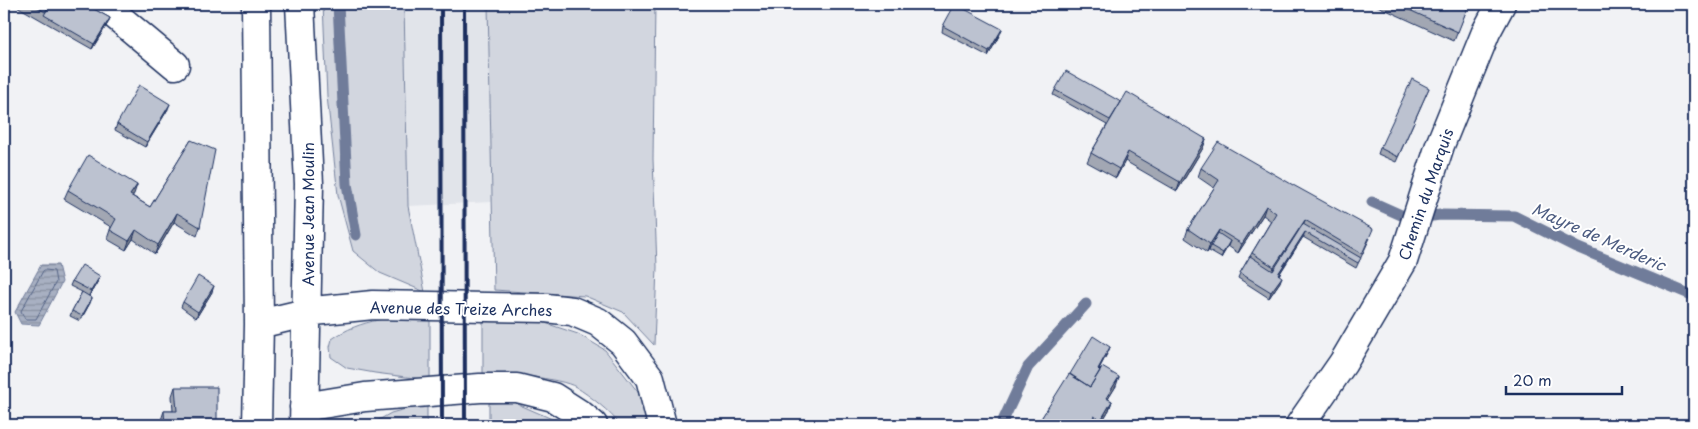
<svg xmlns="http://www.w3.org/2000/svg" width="1698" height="429" viewBox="0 0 1698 429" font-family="'Playpen Sans',sans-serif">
<defs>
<pattern id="water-rules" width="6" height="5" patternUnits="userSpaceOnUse" patternTransform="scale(1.25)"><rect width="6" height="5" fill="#a8b0c2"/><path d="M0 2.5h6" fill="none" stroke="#8890a1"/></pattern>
</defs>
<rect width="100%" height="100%" fill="#f1f2f5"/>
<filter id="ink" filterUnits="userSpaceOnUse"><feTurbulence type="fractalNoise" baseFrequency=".02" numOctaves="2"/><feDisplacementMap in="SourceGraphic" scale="10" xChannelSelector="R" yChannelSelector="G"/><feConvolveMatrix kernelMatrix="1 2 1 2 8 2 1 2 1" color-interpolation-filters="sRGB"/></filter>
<g filter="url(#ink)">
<path fill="#e1e4ea" d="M404,4H488L492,202L408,206Z"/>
<path fill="#d2d6df" stroke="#76829e" d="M323,4H404L408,206L425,292L380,273L353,251L338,195L327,96Z
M488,4H655L653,159L657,267L654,345L623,312L585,296L494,290Z
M430,315V380L375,373L347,368L331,357L330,347L332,339C360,319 396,316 430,315Z
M483,316L533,319L578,334L605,350L638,392L647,416V425H620C610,411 590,396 576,387C561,378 500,372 483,376Z
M513,402L552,419L560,425H489V403Z
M427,403V425H370L391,413Z"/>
<path fill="url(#water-rules)" stroke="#707c9a" d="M41,265H58L62,282L39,325L21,324L15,312Z"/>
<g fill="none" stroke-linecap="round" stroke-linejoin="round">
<path stroke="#536386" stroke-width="1" d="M45,270L54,271L56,282L36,319H25L21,311L43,271Z"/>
<path stroke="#707c9a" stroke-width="11" d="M338,4L347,184L356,235
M1372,202L1410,219L1440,215L1514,216L1576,247L1694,296
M1001,425L1028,367L1086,304"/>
<g stroke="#1b2f5e" stroke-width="31">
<path id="street" d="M96,4L114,14L175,65
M1300,425L1343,363L1403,261L1440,145L1486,32L1501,4"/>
</g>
<g stroke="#1b2f5e" stroke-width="31">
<path id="secondary" d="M256,4L259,324L257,425
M300,4L309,184L304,425
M259,324L314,311L373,305L546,308L572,311L598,322L623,342L650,378L662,425
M304,407L365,397L480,388H517L553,397L581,415L593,425"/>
</g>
<use href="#street" stroke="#fff" stroke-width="28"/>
<use href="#secondary" stroke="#fff" stroke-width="28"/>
<path stroke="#1b2f5e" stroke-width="4" d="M441,4L442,425
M464,4L465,425"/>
</g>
<path fill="#a2a7b3" stroke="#1b2f5e" d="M13,4H85L110,18L108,23L92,49Z
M1373,4H1469L1454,41Z
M943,26L1000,34L988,56L942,32Z
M1429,88L1396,162L1378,154L1380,148Z
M1055,90L1121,102L1206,139L1203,148L1177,191L1125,161L1116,178L1087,162L1091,153L1107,125L1053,95Z
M168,109L145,147L115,130L117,124Z
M191,140L200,227L197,236L174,222L155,254L133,239L126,250L107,239L111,227L64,199L68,190L137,185L132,196L150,207Z
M1201,168L1370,238L1356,268L1303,237L1279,275L1280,282L1269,298L1238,278L1240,273L1271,221L1263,215L1238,253L1228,246L1221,258L1209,251L1210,248L1207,253L1185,238L1188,229L1214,188L1198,177Z
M100,276L98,281L89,296L90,303L80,321L70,316L72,311L82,292L70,286L72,281Z
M212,292L196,318L181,307L183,302Z
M1110,347L1108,352L1099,369L1116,386L1108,399L1112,401L1109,410L1100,425H1037L1070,374Z
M175,387L217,425H161V420L164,411H173L172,396Z"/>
<path fill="#848892" stroke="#1b2f5e" d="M110,18L108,23L92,49L94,44Z
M1002,29L1000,34L988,56L989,51Z
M170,104L168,109L145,147L147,142Z
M1206,139L1203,148L1177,191L1180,182Z
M1128,152L1125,161L1116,178L1119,169Z
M137,185L134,194L127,204L130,195Z
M1266,206L1263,215L1238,253L1242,244Z
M177,213L174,222L155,254L158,245Z
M1305,220L1302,229L1271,276L1274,267Z
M136,230L133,239L126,250L129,241Z
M1219,230L1216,239L1211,246L1207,253L1210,244Z
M1305,232L1303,237L1276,279L1278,274Z
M1230,241L1228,246L1221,258L1223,253Z
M100,276L98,281L89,296L91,291Z
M1282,277L1280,282L1269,298L1271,292Z
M214,286L212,292L196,318L198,312Z
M92,298L90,303L80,321L82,316Z
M1110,347L1108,352L1096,374L1098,369Z
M1119,377L1116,386L1103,407L1106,398Z
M1112,401L1109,410L1100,425H1099L1101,420Z"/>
<path fill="#bcc2d0" stroke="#1b2f5e" d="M32,4H50L45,12Z
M51,4H85L110,18L94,44L44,15Z
M955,4L1002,29L989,51L943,26Z
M1396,4H1469L1458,32Z
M1066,71L1121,102L1110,120L1055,90Z
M1412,79L1429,88L1398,157L1380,148Z
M139,85L170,104L147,142L117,124Z
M1127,92L1206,139L1180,182L1128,152L1119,169L1091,153Z
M191,140L215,150L200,227L177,213L158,245L136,230L129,241L110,230L116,219L68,190L88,155L137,185L130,195L150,207Z
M1218,142L1293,185L1373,229L1362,254L1305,220L1274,267L1252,253L1276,213L1266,206L1242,244L1219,230L1210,244L1188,229L1219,180L1201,168Z
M1303,224L1361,258L1358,263L1305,232L1278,274L1282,277L1271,292L1240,273L1250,256L1273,271Z
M1218,233L1230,241L1223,253L1211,246Z
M82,265L100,276L91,291L72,281Z
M198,276L214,286L198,312L183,302Z
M82,292L92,298L82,316L72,311Z
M1093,336L1110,347L1098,369L1100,371L1090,387L1070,374Z
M1102,367L1119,377L1106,398L1112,401L1101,420L1094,416L1088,425H1037L1069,374L1090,387Z
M175,387H217V425H165L164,411H177Z
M1093,420L1099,424V425H1089Z"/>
</g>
<g text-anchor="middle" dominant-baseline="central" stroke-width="4" stroke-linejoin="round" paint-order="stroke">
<g font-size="15" fill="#1b2f5e" stroke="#fff">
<text transform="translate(1425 194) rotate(-71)">Chemin du Marquis</text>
<text transform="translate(307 214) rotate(-90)">Avenue Jean Moulin</text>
<text transform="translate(461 308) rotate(1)">Avenue des Treize Arches</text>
</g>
<g font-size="16" font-style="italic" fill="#4c5c81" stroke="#fff">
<text transform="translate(1599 236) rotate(24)">Mayre de Merderic</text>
</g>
</g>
<rect width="1698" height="429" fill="none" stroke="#fff" stroke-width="20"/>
<rect x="10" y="10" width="1678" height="409" fill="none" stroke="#1b2f5e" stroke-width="2" filter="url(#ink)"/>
<path d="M1506 386v8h116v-8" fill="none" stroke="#1b2f5e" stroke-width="2.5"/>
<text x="1513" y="386" font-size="15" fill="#1b2f5e" stroke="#ffffff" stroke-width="4" paint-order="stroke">20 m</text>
</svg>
